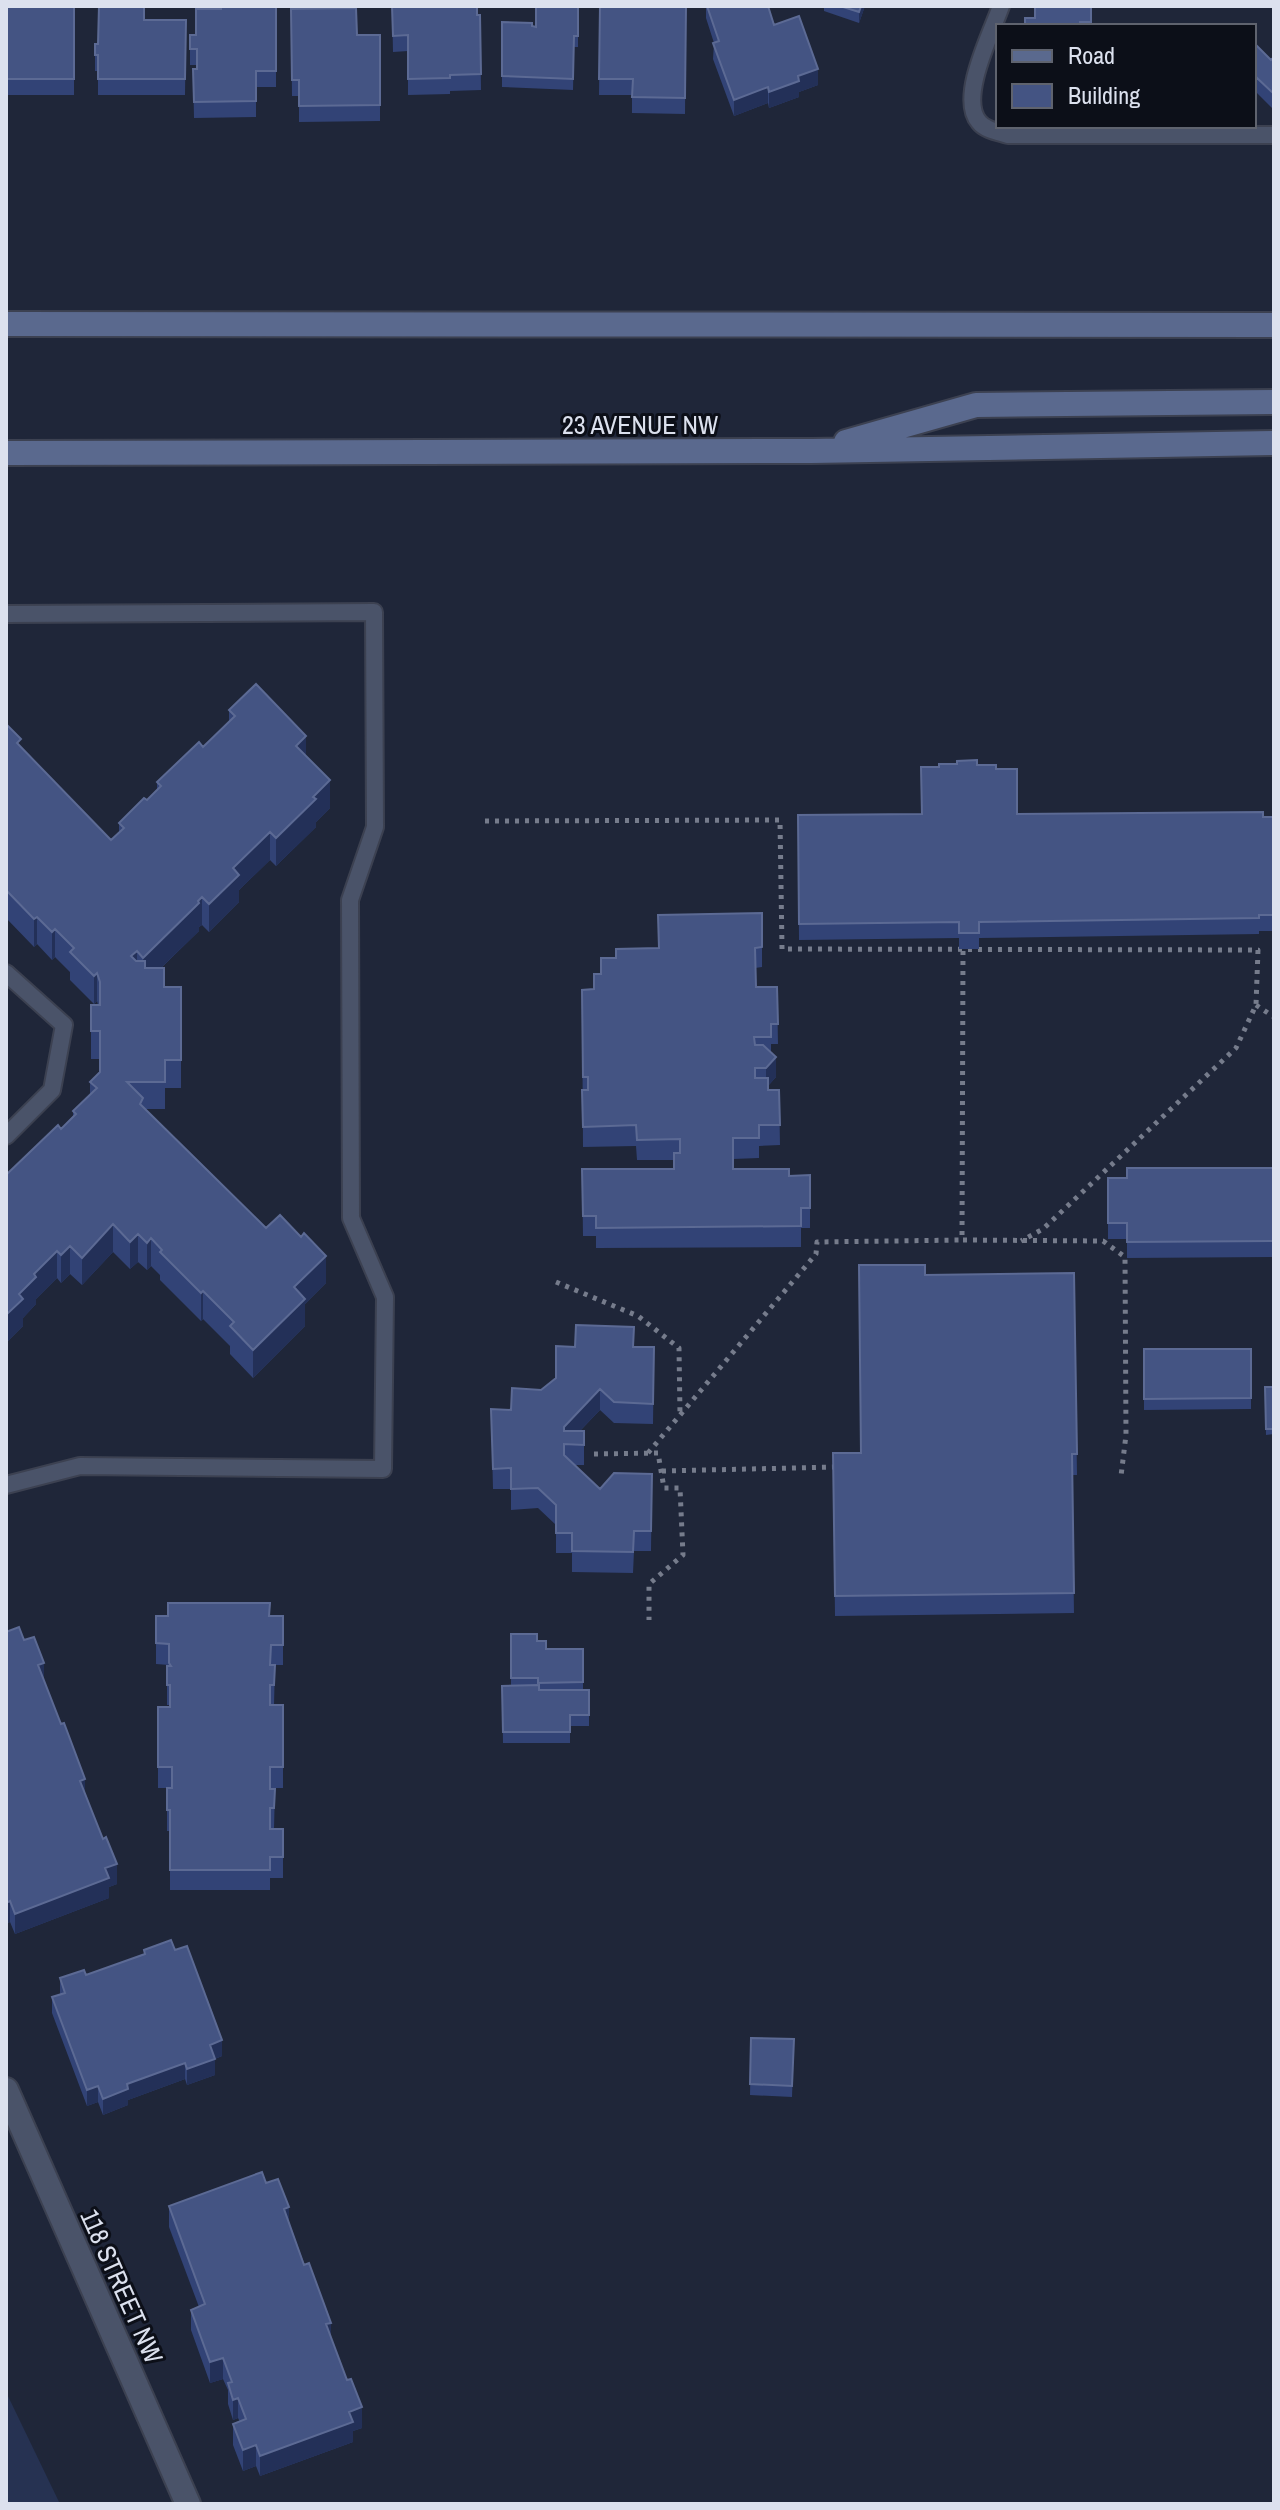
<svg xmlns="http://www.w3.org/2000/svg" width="1280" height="2510" viewBox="0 0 1280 2510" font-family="'Archivo Narrow',sans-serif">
<rect width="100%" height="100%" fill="#1f2639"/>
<path fill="#263252" d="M6,2392L60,2504H6Z"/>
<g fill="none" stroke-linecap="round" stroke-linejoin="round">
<g stroke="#3c4151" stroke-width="20">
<path id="lane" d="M1001,6C992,32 958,98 979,122C985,130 998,132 1008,135H1274
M6,614L374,612L375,827L350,900L351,1218L385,1297L383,1469L80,1466L6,1485
M6,973L64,1025L52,1090L6,1136"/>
</g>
<g stroke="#3c4151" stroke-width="28">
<path id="street" d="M6,2090L188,2504"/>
</g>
<g stroke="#3c4151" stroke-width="28">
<path id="secondary" d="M6,324L1274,325
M846,442L976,405L1274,402
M6,453L812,451L1274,443"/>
</g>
<path stroke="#767c8c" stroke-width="5" stroke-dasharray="4 6" stroke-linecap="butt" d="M485,821L780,820L782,949L1258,950L1256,1005L1236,1048L1043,1229L1021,1241
M963,951L962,1240L1103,1241L1125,1257L1126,1435L1121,1476
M1256,1005L1274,1017
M556,1282L638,1316L679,1348L680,1414
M648,1453L816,1254L817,1242L962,1240
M594,1454L658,1453L664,1488H680L683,1555L649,1584V1620
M662,1471L837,1467"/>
<use href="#lane" stroke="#4a5369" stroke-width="16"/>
<use href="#street" stroke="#4a5369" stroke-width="24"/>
<use href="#secondary" stroke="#5a698e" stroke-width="24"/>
</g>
<path fill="#324376" d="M6,6H74V95H6Z
M276,6V87H256V117L194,118L193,69H197V65H190V35H196L221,9Z
M392,6L480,15L481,90L450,91V94L408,95V51L393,52Z
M578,6V47H574L573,90L502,87V22L536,27Z
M600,6H686L685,114L632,113V95H599Z
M706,6H768L774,25L818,85L799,92V97L769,108L768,103L734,116L713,59L714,43L706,18Z
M824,6H865L859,23L824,11Z
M1091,6V26H1025L1035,18Z
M291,9L357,35H380V121L299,122V96H292Z
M144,20H186L185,95H98V71H95V44H98Z
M1254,43L1271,60L1274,57V110L1257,93L1254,97Z
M229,710L306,757L330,808L316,822V827L276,866L270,860L239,890V902L209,932L202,925L199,927V931L161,968L164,987H181V1088H165V1109H146L266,1228L326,1283L305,1304V1326L253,1378L230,1354V1346L203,1319L201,1321L160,1280V1275L151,1266L147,1270L138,1262L130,1269L113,1252L82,1285L70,1274L61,1283L57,1278L36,1299V1304L23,1318V1326L6,1343L61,1129L73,1116V1111L90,1095V1082L100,1072V1059H91V1005H98L97,1001L94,1004L70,980V972L55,957L52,960L37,944L34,947L6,918V724L21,747L111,840L119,833V823L147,800L157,790V782L203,747L229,722Z
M977,765L996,769L1017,814L1274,817V931H1259V934L979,938V949H959V938L799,940L798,815L921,814Z
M762,913V967L755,968L756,987H777L778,1044H771V1052L776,1077L768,1086V1090H779L780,1145L759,1146V1158L733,1159V1169L789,1176L810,1175V1228H801V1247L596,1248V1236H583L582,1169H674V1160H637L636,1146L583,1147L582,990L594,989L601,974L616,958L658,948Z
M1274,1168V1257L1127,1258V1239H1108V1178H1127Z
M1074,1273L1077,1475H1072L1074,1613L835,1616L833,1453H861L925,1275Z
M634,1347H654L653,1424L614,1423L600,1410L580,1431H584V1465H574L600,1489L652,1474L651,1551H634L633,1573L572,1572V1553H556V1525L538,1508L511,1510V1489H493L491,1409L511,1410L541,1390Z
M1144,1349H1251V1409L1144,1410Z
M1265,1387H1274V1434L1266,1435Z
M156,1616H283V1665H275L274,1705H283V1788H270V1789H275L274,1829H270H283V1878H270V1890H170V1831H167V1788H158V1707H170V1705H167V1666H169V1665L156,1664Z
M6,1632L24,1640L44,1680L117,1884L109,1887V1898L15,1934L10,1922L6,1924Z
M511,1634L537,1641L546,1649H583V1690H589V1726H570V1743H503L502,1686H511Z
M144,1950L222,2056L215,2059V2075L187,2085L185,2079L128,2100V2105L103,2115L98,2102L87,2106L52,2013V1997L60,1994V1978L86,1975L144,1954Z
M751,2038L794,2039L792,2097L750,2095Z
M266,2183L289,2222L331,2337L362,2428L353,2431V2442L260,2476L256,2466L243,2471L233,2445V2424L240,2422L238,2418L233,2420L228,2404V2390L223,2379L210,2383L191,2330V2310L199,2307L169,2227V2206Z"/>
<path fill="#233058" d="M861,6H865L859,23V12Z
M818,69V85L799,92V97L769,108V92L798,76Z
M1257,78V93L1254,97V81Z
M768,87V103L734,116V100Z
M306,736V764L296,746Z
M330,780V808L316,822V827L276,866V838L313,797Z
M270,832V860L239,890V902L209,932V904L233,868Z
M202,897V925L199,927V931L143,985V958Z
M37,917V944L34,947V919Z
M55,929V957L52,960V932Z
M137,951V978L131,956Z
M97,973V1001L94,1004V976Z
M776,1057V1077L766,1088V1068Z
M113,1224V1252L82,1285V1258Z
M138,1234V1262L130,1269V1242Z
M151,1238V1266L147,1270V1243Z
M70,1246V1274L61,1283V1255Z
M57,1251V1278L36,1299V1304L23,1318V1326L6,1343V1315L19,1294L34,1274Z
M326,1256V1283L305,1304V1326L253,1378V1350L294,1287Z
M203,1291V1319L201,1321V1293Z
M600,1389V1410L567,1444H564V1427Z
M44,1663V1683L38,1665Z
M85,1779V1800L80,1781Z
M117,1864V1884L109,1887V1898L15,1934V1914L105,1868Z
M10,1901V1922L6,1924V1903Z
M222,2040V2056L210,2061V2045Z
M215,2059V2075L187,2085V2069Z
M185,2063V2079L128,2100V2105L103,2115V2099L127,2084Z
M98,2086V2102L87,2106V2090Z
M289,2207V2228L284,2209Z
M331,2323V2343L326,2324Z
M223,2358V2379L210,2383V2362Z
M238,2398V2418L233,2420V2400Z
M362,2407V2428L353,2431V2442L260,2476V2456L349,2412Z
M256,2445V2466L243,2471V2450Z"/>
<path fill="#445483" stroke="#5c6a94" stroke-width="2" d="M6,6H74V79H6Z
M99,6H144V20H186L185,79H98V55H95V44H98Z
M221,6H276V71H256V101L194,102L193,69H197V49H190V35H196V9H221Z
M392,6H477V15H480L481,74L450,75V78L408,79V35L393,36Z
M536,6H578V36H574L573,79L502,76V22L532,23V26L536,27Z
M600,6H686L685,98L632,97L633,79H599Z
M707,6H768L774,25L799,16L818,69L798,76L799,81L769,92L768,87L734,100L713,43L719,41Z
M840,6H861L859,12Z
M1035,6H1091V22H1080V26H1025V18H1035Z
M356,8L357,35H380V105L299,106V80H292L291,9Z
M1254,43L1271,60L1274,57V94L1257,78L1254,81Z
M256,684L306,736L296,746L330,780L313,797L316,799L276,838L270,832L233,868L239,875L209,904L202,897L198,901L199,903L143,958L137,951L131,956L136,961H145V968H164V987H181V1060H165V1082H127L143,1098L140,1104L266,1228L280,1215L301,1237L304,1233L326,1256L294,1287L305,1299L253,1350L230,1326L234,1322L203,1291L201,1293L160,1252L162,1250L151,1238L147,1243L138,1234L130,1242L113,1224L82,1258L70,1246L61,1255L57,1251L34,1274L36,1277L19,1294L23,1299L6,1315V1175L58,1125L61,1129L76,1114L73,1111L97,1088L90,1082L100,1072V1031H91V1005H100V982L97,973L94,976L70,952L74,948L55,929L52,932L37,917L34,919L6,890V724L21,739L17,743L111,840L124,828L119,823L144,798L147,800L161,786L157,782L199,742L203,747L235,716L229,710Z
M977,760V765H996V769H1017V814L1263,812V817H1274V915H1259V918L979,922V933H959V922L799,924L798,815L922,814L921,767H939V764H957V761Z
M762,913V947L755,948L756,987H777L778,1024H771V1037H754L755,1045H763L776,1057L766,1068H755V1078H768V1090H779L780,1125H759V1138H733V1169H789V1176L810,1175V1208H801V1226L596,1228V1216H583L582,1169H674V1153H680V1139L637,1140L636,1125L583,1127L582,1090H588V1077H583L582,990L594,989V974H601V958H616V949L659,948L658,915Z
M1127,1168H1274V1241L1127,1242V1223H1108V1178H1127Z
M859,1265H925V1275L1074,1273L1077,1454H1072L1074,1593L835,1596L833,1453H861Z
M576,1325L634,1327L633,1347H654L653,1404L614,1402L600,1389L564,1427V1431H584V1445L564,1444V1455L600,1489L614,1473L652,1474L651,1531H634L633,1552L572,1551V1533H556V1505L538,1488L511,1489V1468L493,1469L491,1409L511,1410L512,1388L541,1390L556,1378V1346L575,1347Z
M1144,1349H1251V1398L1144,1399Z
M1265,1387H1274V1429H1266Z
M168,1603H270L269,1616H283V1645H271L270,1665H275L274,1685H270V1705H283V1767H270V1789H275L274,1808H270V1829H283V1857H270V1870H170V1810H167V1788H172V1767H158V1707H170V1685H167V1666H171L169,1663V1644L156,1643V1616H168Z
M19,1627L24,1640L34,1637L44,1663L38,1665L61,1724L64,1723L85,1779L80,1781L103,1839L106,1837L117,1864L105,1868L109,1878L15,1914L10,1901L6,1903V1632Z
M511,1634H537V1641H546V1649H583V1682L538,1683V1678H511Z
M539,1685V1690H589V1715H570V1732H503L502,1686Z
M171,1940L175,1950L187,1946L222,2040L210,2045L215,2059L187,2069L185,2063L127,2084L128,2089L103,2099L98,2086L87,2090L52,1997L65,1993L60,1978L84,1970L86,1975L145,1954L144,1950Z
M751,2038L794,2039L792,2086L750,2084Z
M262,2172L266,2183L278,2179L289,2207L284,2209L304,2265L309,2263L331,2323L326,2324L347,2380L351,2379L362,2407L349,2412L353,2422L260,2456L256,2445L243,2450L233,2424L246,2419L238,2398L233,2400L228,2383L232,2382L223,2358L210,2362L191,2310L205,2304L169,2206Z"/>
<g text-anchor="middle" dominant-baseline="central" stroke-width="6" stroke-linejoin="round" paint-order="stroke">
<g font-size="26" fill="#dce1ee" stroke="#0c0f18">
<text x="640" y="424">23 AVENUE NW</text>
<text transform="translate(122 2286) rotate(66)">118 STREET NW</text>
</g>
</g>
<rect width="1280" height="2510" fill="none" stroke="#dce1ee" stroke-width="16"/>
<rect x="996" y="24" width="260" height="104" fill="#0c0f18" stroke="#5f636e" stroke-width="2"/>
<rect x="1012" y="50" width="40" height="12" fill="#5a698e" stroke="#5f636e" stroke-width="2"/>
<text x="1068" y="64" font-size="24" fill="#dce1ee">Road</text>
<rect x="1012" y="84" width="40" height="24" fill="#445483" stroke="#5f636e" stroke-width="2"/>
<text x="1068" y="104" font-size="24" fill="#dce1ee">Building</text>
</svg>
